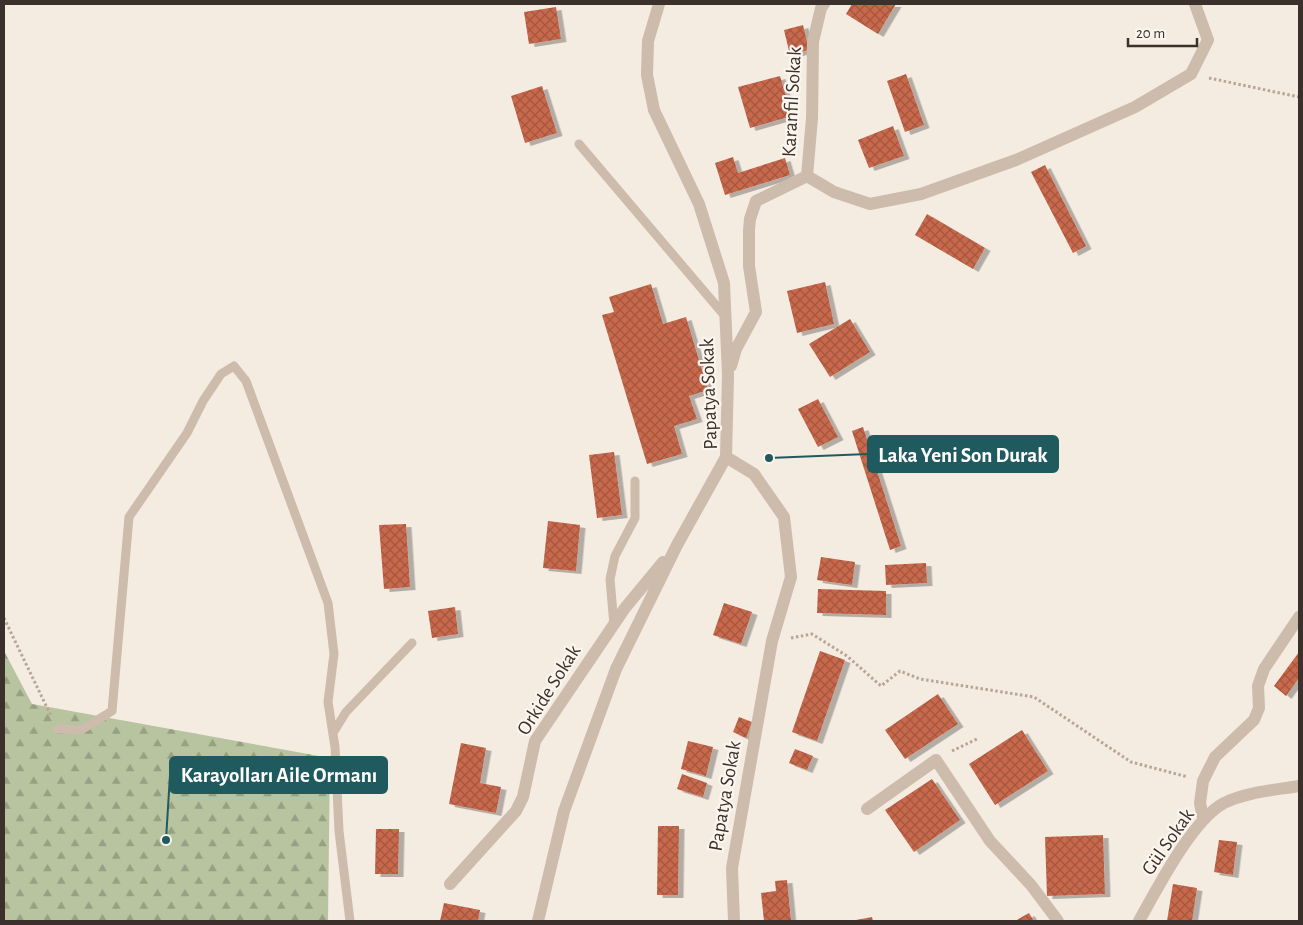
<svg xmlns="http://www.w3.org/2000/svg" width="1303" height="925" viewBox="0 0 1303 925" font-family="'Alegreya Sans',sans-serif">
<defs>
<pattern id="forest-firs" width="22" height="20" patternUnits="userSpaceOnUse" patternTransform="scale(1.25)"><rect width="22" height="20" fill="#b8c4a0"/><path d="M5 1l3.5 6h-7zM16 11l3.5 6h-7z" fill="#97a083"/></pattern>
<pattern id="building-cross-hatch" width="8" height="8" patternUnits="userSpaceOnUse" patternTransform="scale(1.25)"><rect width="8" height="8" fill="#c8694b"/><path d="M0 0l8 8M0 8l8-8" fill="none" stroke="#a4573f"/></pattern>
<filter id="shadow"><feDropShadow dx="5.5" dy="3" stdDeviation="0" flood-color="#0004"/></filter>
</defs>
<rect width="100%" height="100%" fill="#f4ebe1"/>
<path fill="url(#forest-firs)" d="M4,651L32,704L330,758L328,921H4Z"/>
<path fill="url(#building-cross-hatch)" filter="url(#shadow)" d="M852,4H896L878,34L846,14Z
M556,7L561,39L529,44L524,12Z
M803,25L809,50L790,55L784,30Z
M906,74L924,125L905,132L887,81Z
M780,76L792,116L750,128L738,87Z
M542,86L557,133L525,143L511,96Z
M893,126L904,156L869,168L858,140Z
M733,157L738,173L785,158L790,175L725,195L715,163Z
M1045,165L1086,246L1073,253L1031,172Z
M927,214L985,248L973,269L915,235Z
M825,282L834,324L797,333L787,291Z
M651,284L663,324L686,317L708,390L689,396L697,419L674,426L682,454L647,464L602,315L614,312L609,297Z
M850,319L870,352L830,377L809,344Z
M818,399L838,437L818,447L798,409Z
M863,427L901,546L890,550L852,431Z
M614,452L622,515L597,518L589,455Z
M548,521L580,525L576,571L543,568Z
M406,524L410,587L384,589L379,525Z
M821,557L855,562L852,585L817,580Z
M926,563L927,583L886,585L885,565Z
M818,589L886,591V615L817,613Z
M724,603L752,612L741,644L713,635Z
M455,607L458,634L432,638L428,611Z
M820,651L845,660L817,741L792,732Z
M1299,652V678L1286,696L1274,686Z
M938,694L958,724L905,759L885,730Z
M739,717L752,722L746,738L733,732Z
M1022,730L1048,771L995,805L969,764Z
M688,741L713,747L706,776L681,769Z
M461,743L486,748L480,783L501,787L496,813L449,804Z
M795,749L813,756L807,770L789,763Z
M682,774L707,783L703,797L677,789Z
M932,779L960,820L914,852L885,810Z
M658,826H679L678,895H657Z
M376,829H399L398,874H375Z
M1103,835L1105,894L1047,896L1045,837Z
M1219,840L1237,842L1233,875L1214,872Z
M787,880L791,921H764L761,893L776,891L775,881Z
M1173,884L1197,888L1192,921H1167Z
M444,903L480,910L478,921H440Z
M1029,913L1034,921H1015Z
M872,917L873,921H856V920Z"/>
<g fill="none" stroke-linecap="round" stroke-linejoin="round">
<path stroke="#b9a596" stroke-width="3" stroke-dasharray="2.5 2.5" stroke-linecap="butt" d="M1209,78L1299,97
M4,618L51,716
M791,638L812,634L847,656L881,686L900,671L920,679L1034,697L1131,762L1188,777
M952,751L977,739"/>
<path stroke="#cdbbac" stroke-width="9" d="M579,144L725,316
M614,625L610,579L615,556L635,518V481
M58,729L81,730L112,711L129,517L187,433L203,401L221,374L234,366L246,381L328,603L334,654L328,702L335,747L339,831L350,921
M333,733L346,712L412,643"/>
<path stroke="#cdbbac" stroke-width="12" d="M659,4L648,41L647,75L654,110L699,204L724,283L728,375L726,457L754,474L784,517L791,577L772,641L732,868L734,921
M807,176L834,192L870,204L921,194L1016,160L1135,107L1191,74L1208,40L1195,4
M731,366L736,349L756,312L749,266V230L750,219L756,201L807,176L812,118L813,42L821,8L824,4
M867,809L936,760L990,841L1031,885L1058,921
M1203,818L1200,803L1203,781L1215,757L1254,720L1259,708L1258,686L1264,669L1299,617
M450,884L516,811L523,797L535,741L625,608L663,562
M538,921L564,811L616,669L677,545L726,457
M1139,921C1157,889 1192,820 1224,803C1246,792 1275,790 1299,786"/>
</g>
<g text-anchor="middle" dominant-baseline="central" stroke-width="4.5" stroke-linejoin="round" paint-order="stroke">
<g font-size="20" fill="#3b302b" stroke="#fbf5ee">
<text transform="translate(792 102) rotate(-87)">Karanfil Sokak</text>
<text transform="translate(709 394) rotate(-92)">Papatya Sokak</text>
<text transform="translate(549 690) rotate(-58)">Orkide Sokak</text>
<text transform="translate(725 796) rotate(-80)">Papatya Sokak</text>
<text transform="translate(1168 842) rotate(-55)">Gül Sokak</text>
</g>
</g>
<path fill="none" stroke="#1f5a5e" stroke-width="2" d="M769 458L868 454M166 840L170 775"/>
<g fill="#1f5a5e" stroke="#fbf5ee" stroke-width="2">
<circle cx="769" cy="458" r="5"/>
<circle cx="166" cy="840" r="5"/>
</g>
<g fill="#1f5a5e" stroke="#1f5a5e" stroke-width="2">
<rect x="868" y="436" width="190" height="36" rx="5"/>
<rect x="170" y="757" width="217" height="36" rx="5"/>
</g>
<g font-size="21" text-anchor="middle" font-weight="bold" fill="#fff">
<text x="963" y="462">Laka Yeni Son Durak</text>
<text x="279" y="782">Karayolları Aile Ormanı</text>
</g>
<rect width="1303" height="925" fill="none" stroke="#3b302b" stroke-width="10"/>
<path d="M1128 38v8h69v-8" fill="none" stroke="#3b302b" stroke-width="2.5"/>
<text x="1136" y="38" font-size="15" fill="#3b302b" stroke="#fbf5ee" stroke-width="4" paint-order="stroke">20 m</text>
</svg>
